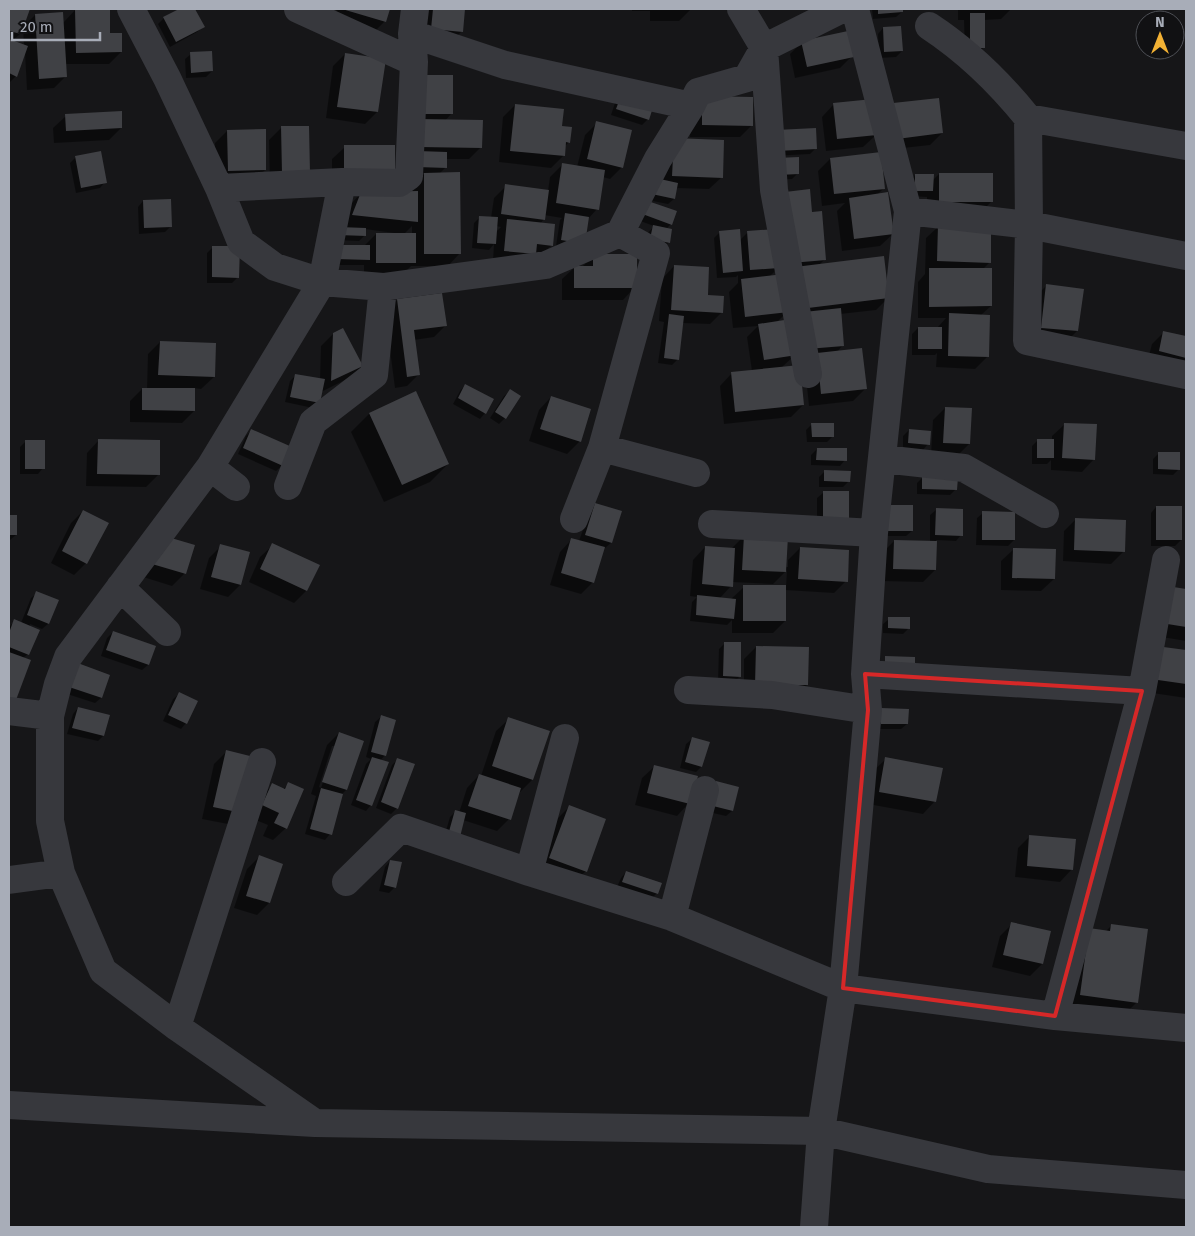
<svg xmlns="http://www.w3.org/2000/svg" width="1195" height="1236" viewBox="0 0 1195 1236" font-family="'Fira Sans',sans-serif">
<rect width="100%" height="100%" fill="#161618"/>
<path fill="#0007" fill-rule="evenodd" d="M9,9H28L20,34L12,41L24,46L23,27L35,15L63,23L76,9L109,35L121,52L109,64H65L66,76L54,88L27,90L25,52L16,76L9,83Z
M181,9H194L203,26L197,32L170,47L158,24L164,18Z
M337,9H389L385,21L373,33L333,22Z
M422,9H464L462,31L450,43L419,40Z
M632,9H691L679,21H650V11H632Z
M872,9H901L902,12L896,17L873,19Z
M958,9H1011L1001,19L984,20V47L978,53L965,54L964,20H958Z
M883,28L902,51L896,57L879,58L878,34Z
M802,42L852,56L840,68L795,78L790,54Z
M191,54L212,71L206,77L186,78L185,59Z
M345,54L377,112L365,124L326,118L333,66Z
M406,88L451,114L445,121L481,147L469,159H446L445,168L439,174L460,253L448,266H411L402,275H364V265H330L364,246L376,234H394V233L365,229V235L359,241L333,240L349,206L361,193H412V186L425,173H412ZM412,226V234H404Z
M616,100L648,119L642,125L611,115Z
M834,104L876,135L863,147L826,151L822,117Z
M515,105L561,128L569,142L564,147V155L551,168L499,162L503,117Z
M691,110L752,125L740,137H690Z
M66,116L121,128L109,140L54,143L53,128Z
M881,117L942,133L930,145L885,150Z
M597,123L622,167L610,179L603,177L597,209L588,219L578,249L556,246L560,220L562,218L544,215V219L540,224L552,245L539,257L493,262L494,244L489,250L472,248L474,223L480,217L491,218L494,198L506,186L548,191L550,177L562,165L577,167L585,135ZM496,226L501,227L496,232Z
M281,128L309,172L270,185L269,140Z
M227,131L265,170L253,182L216,183L215,143Z
M770,137L816,148L810,154L772,156Z
M345,147L394,172L332,185V159Z
M662,152L722,177L709,189L676,188L674,199L668,204L648,200L671,224L666,229L669,242L663,248L645,244L648,233L654,226L632,218Z
M76,157L105,182L100,188L76,193L70,163Z
M830,159L884,188L877,195L893,234L880,246L842,251L837,211L845,203L822,206L818,171Z
M772,165L798,173L792,179L773,180Z
M939,174L992,201L980,213H927V197L910,196V181L915,175L932,181Z
M143,201L171,226L165,232L139,234L138,207Z
M811,214L825,259L819,265L888,298L876,310L840,314L843,345L836,353L865,389L853,401L809,406L805,367L795,355L781,368L803,405L791,417L724,424L720,386L732,373L752,371L747,337L758,326L733,328L729,292L738,283V275L736,277L717,278L714,238L720,232L739,241L748,232L776,230ZM779,267V276L769,277ZM787,312L788,321L777,322Z
M939,226L990,262L982,270L991,306L981,315L987,357L975,369L936,367L937,353L935,355H912V334L918,328H937L946,318H918V282L925,274L926,238Z
M213,247L238,277L232,283H207V253Z
M594,255L635,287L623,300H562V279L575,267H582Z
M674,266L722,312L710,324L682,323L678,359L672,365L658,363L664,322L659,321L662,279Z
M1046,286L1077,331L1065,343L1030,339L1034,298Z
M441,294L446,325L434,337L414,340L419,374L407,386L395,388L385,312L397,300Z
M1164,332L1186,337V372L1147,363L1152,344Z
M333,334L362,366L349,378L321,392L318,403L313,408L285,402L290,381L296,375L320,380L321,346Z
M160,342L214,377L201,389L194,388V411L182,423L130,422V401L142,389H147L148,354Z
M465,385L485,413L480,419L453,404L460,391Z
M510,391L519,397L505,418L499,424L490,418L504,396Z
M415,393L448,464L430,482L384,502L351,432L369,414Z
M551,397L590,410L579,442L567,454L529,441L539,410Z
M945,408L969,444L957,456L931,455L933,420Z
M812,424L833,436L827,442H807L806,430Z
M1065,424L1094,459L1082,472L1051,470V460L1047,464H1032V446L1038,440H1052V436Z
M252,430L282,466L276,471L238,454L246,436Z
M909,430L928,444L923,450L903,448V436Z
M99,440L158,475L146,487L86,486L87,453Z
M26,441L43,468L38,474H20V447Z
M817,449L845,460L840,466L811,465V455Z
M1159,453L1179,469L1173,475L1153,474V459Z
M825,471L849,481L843,487H819V477Z
M923,477L956,489L950,495L917,494V483Z
M848,492L817,528V498L823,493Z
M595,504L621,512L611,543L605,548H603L593,582L581,594L550,585L560,552L572,539L579,541L590,510Z
M885,506L912,531L906,536H879Z
M1156,507L1181,540L1175,546H1151V513Z
M936,510L961,535L956,541L936,540L935,570L923,582L881,581L882,553L894,541L930,542V515Z
M83,511L86,563L74,575L51,563L71,523Z
M983,513L1014,540L1008,546L976,545L977,518Z
M9,516H16V535L10,540Z
M1076,519L1124,551L1111,564L1063,561L1064,531Z
M744,536L785,567H788V560L800,548L846,581L834,593L785,590V621L773,633H732V620L727,625L690,621L692,602L697,597L690,596L693,560L705,547L731,549ZM787,570L786,587H744L731,599L720,598L731,586L732,582L773,584Z
M273,545L306,591L294,603L249,582L260,557Z
M193,546L184,574L172,586L140,576L149,548Z
M221,546L248,553L240,585L228,597L200,589L209,558Z
M1014,549L1054,579L1041,591L1001,590V561Z
M1161,587L1186,591V641L1144,634Z
M37,593L48,624L42,629L30,624L28,654L23,658L9,706V627L15,621L21,623L31,598Z
M889,619L909,628L903,634L883,633V624Z
M113,632L154,646L148,665L142,670L101,656L107,638Z
M725,643L740,676L734,682L718,681L719,649Z
M756,647L807,685L795,697L744,696V659Z
M1156,647L1186,651V698L1139,691Z
M69,670L108,675L101,698L95,703L61,692Z
M179,694L186,723L181,729L163,721L173,699Z
M78,708L103,736L98,741L67,734L73,714Z
M876,715L907,724L901,729H875Z
M381,717L385,755L380,761L371,805L366,811L351,805L366,764L371,759L366,757L375,722Z
M509,719L548,732L532,780L520,792L509,819L497,831L463,820L443,841L450,817L455,812L459,813L467,788L479,775L481,776L496,731Z
M339,733L346,790L341,795L330,834L325,840L305,834L316,796L311,794L327,745ZM332,746H335L321,788L319,787Z
M692,739L701,767L696,772L680,768L686,744Z
M226,752L241,812L228,824L202,819L214,764Z
M398,759L397,808L391,814L376,808L392,765Z
M886,759L935,801L923,814L868,804L873,771Z
M655,766L689,803L677,816L635,805L642,778Z
M289,784L286,828L273,840L263,836L268,825L251,818L260,797L273,785L283,789Z
M738,788L732,811L726,816L704,811Z
M569,807L586,871L573,883L538,870L557,819Z
M1030,836L1072,869L1060,882L1015,877L1018,848Z
M259,857L269,903L257,915L234,908L247,869Z
M390,861L395,887L389,893L379,891L385,867Z
M626,872L657,893L651,899L617,887L621,878Z
M1012,924L1042,964L1030,976L992,967L1000,936Z
M1111,926L1137,1002L1119,1020L1062,1013L1071,948L1105,932Z"/>
<path fill="#404145" d="M9,9H30L21,34L9,31Z
M75,9H110V33H122V52L76,53Z
M179,9H195L205,27L176,42L163,17Z
M342,9H390L386,22Z
M433,9H465L463,32L431,29Z
M878,9H903V12L878,14Z
M63,12L67,77L39,79L35,14Z
M970,13H985V48H970Z
M901,26L903,51L884,52L883,27Z
M848,31L854,57L807,67L801,41Z
M9,39L28,46L17,77L9,73Z
M212,51L213,71L191,73L190,52Z
M345,53L386,59L378,112L337,107Z
M418,75H453V114H418Z
M622,93L654,104L649,120L616,109Z
M702,96L753,97V126L702,125Z
M939,98L943,133L897,139L893,103Z
M873,99L877,135L837,139L833,103Z
M515,104L564,109L562,126L572,127L570,143L566,142L565,156L510,151Z
M122,111V128L66,131L65,114Z
M419,119L483,120L482,148L419,147Z
M596,121L632,130L623,168L587,159Z
M281,126H309L310,173L282,174Z
M816,128L817,149L777,151L776,130Z
M266,129V170L228,171L227,130Z
M674,138L724,140L723,178L672,176Z
M344,145H395V173H344Z
M101,151L107,183L81,188L75,156Z
M418,151L447,152V168L417,167Z
M881,152L885,189L834,194L830,158Z
M799,157V174L778,175L777,158Z
M562,163L605,170L599,210L556,203Z
M460,172L461,254H424V173Z
M939,173H993V202H939Z
M915,174H934L933,191H915Z
M651,177L678,183L675,199L647,193Z
M505,184L549,190L545,220L501,214Z
M810,189L812,212L822,211L826,260L791,263L785,192Z
M418,191V222L352,215L361,192Z
M888,192L894,234L854,239L849,198Z
M171,199L172,227L144,228L143,200Z
M642,199L677,211L672,225L637,212Z
M565,213L589,217L585,244L561,240Z
M479,216L498,217L496,244L477,243Z
M507,219L555,224L553,246L537,244L536,254L504,251Z
M653,225L672,229L670,243L650,239Z
M938,225L991,226V263L937,261Z
M339,227L366,228V236L338,235Z
M740,229L743,271L723,273L719,231Z
M777,229L779,268L750,270L747,231Z
M376,233H416V263H376Z
M336,245H370V260L336,259Z
M212,246H240L239,278L212,277Z
M593,254H637V288H574V266H593Z
M884,256L889,298L800,309L795,267Z
M674,265L709,267L708,295L724,296L723,313L671,310Z
M929,268H992V306L929,307Z
M784,274L789,312L745,317L741,279Z
M1046,284L1084,289L1078,331L1041,328Z
M442,293L447,326L414,330L420,375L407,377L397,299Z
M841,308L844,346L807,349L804,312Z
M949,313L990,315L989,357L948,356Z
M669,314L684,316L679,360L664,358Z
M791,319L797,355L764,360L758,324Z
M918,327H942V349H918Z
M343,328L363,366L331,381L333,333Z
M1163,331L1186,336V358L1159,351Z
M160,341L216,343L215,377L158,375Z
M862,348L867,389L821,394L817,353Z
M800,365L804,405L735,412L731,372Z
M295,374L325,379L320,403L290,397Z
M465,384L494,399L486,414L458,398Z
M142,388H195V411L142,410Z
M510,389L521,396L506,419L495,412Z
M416,391L449,464L402,485L369,413Z
M551,396L591,409L581,442L540,429Z
M945,407L972,408L970,444L943,443Z
M811,423H834V437H812Z
M1064,423L1097,424L1095,460L1062,458Z
M251,429L292,447L283,466L243,448Z
M909,429L931,431L930,445L908,443Z
M98,439L160,440V475L97,474Z
M1037,439H1054V458H1037Z
M25,440H45V469H25Z
M817,448H847V461L816,460Z
M1158,452H1180V470L1158,469Z
M824,470L851,471L850,482L824,481Z
M922,475L958,477L957,490L922,489Z
M823,491H849V523H823Z
M595,503L622,511L612,543L585,535Z
M885,505H913V531H885Z
M1156,506H1182V540H1156Z
M936,508L963,509V536L935,535Z
M83,510L109,523L87,564L62,551Z
M982,511L1015,512V540H982Z
M9,515H17V535H9Z
M1075,518L1126,520L1125,552L1074,550Z
M161,535L195,545L186,574L152,564Z
M744,535L788,536L786,572L742,570Z
M571,538L605,547L594,583L561,573Z
M894,540L937,541L936,570L893,569Z
M272,543L320,565L307,591L260,569Z
M220,544L250,552L241,585L211,577Z
M705,546L735,548L733,587L702,584Z
M800,547L849,550L848,582L798,579Z
M1013,548L1056,549L1055,579L1012,578Z
M743,585H786V621H743Z
M1161,585L1186,589V627L1155,622Z
M36,591L59,600L49,624L27,615Z
M697,595L736,599L734,619L696,615Z
M888,617H910V629L888,628Z
M14,619L40,630L29,655L9,647V633Z
M113,631L156,646L149,665L106,650Z
M724,642H741V677L723,676Z
M756,646L809,647L808,685H755Z
M1156,646L1186,650V684L1151,679Z
M9,652L31,660L16,700L9,697Z
M885,656L915,657V669H885Z
M75,662L110,675L102,698L66,686Z
M179,692L198,701L187,724L168,715Z
M78,707L110,715L104,736L72,728Z
M881,708L909,709L908,724H881Z
M381,715L396,720L386,756L371,752Z
M508,717L550,731L533,780L492,766Z
M339,732L364,741L347,790L322,782Z
M692,737L710,742L702,767L685,762Z
M226,750L254,757L242,813L213,807Z
M372,757L389,762L372,806L356,800Z
M885,757L943,768L936,802L879,792Z
M397,758L415,764L398,809L381,802Z
M654,765L698,776L690,804L647,793Z
M479,774L521,788L511,820L468,806Z
M716,781L739,787L733,811L709,805Z
M288,782L304,789L287,829L274,823L279,813L262,805L272,783L285,789Z
M321,788L343,794L332,835L310,829Z
M569,805L606,819L587,872L549,858Z
M455,810L466,813L460,837L448,835Z
M1029,835L1076,839L1073,870L1027,866Z
M259,855L283,864L270,903L246,896Z
M390,860L402,862L396,888L384,885Z
M626,871L662,883L658,894L622,882Z
M1011,922L1051,931L1043,964L1003,955Z
M1111,924L1148,929L1138,1003L1080,995L1089,928L1110,931Z"/>
<g fill="none" stroke-linecap="round" stroke-linejoin="round">
<path stroke="#37383d" stroke-width="28" d="M131,9L167,78L219,188L241,242L275,267L322,282L383,287L546,265L620,233L658,159L691,106L698,92L747,78L764,48L842,9
M298,9L414,62
M741,9L764,48L774,190L808,374
M929,26C967,51 999,82 1028,118
M412,34L505,65L691,106
M1186,146L1028,118L1029,225L1027,341L1186,375
M219,188L342,182
M908,211L1029,225L1186,256
M602,448L696,473
M883,459L964,468L1045,514
M210,467L236,487
M288,486L313,422L374,375L383,287
M574,519L602,448L656,253L620,233
M712,524L874,533
M120,587L167,632
M865,674L1142,691
M688,690L772,695L868,710
M9,711L50,716
M529,872L565,738
M9,880L61,873
M346,882L401,828L529,872L672,917L843,988L1055,1016L1186,1028
M672,917L705,790
M1055,1016L1142,691L1166,560
M177,1027L262,762
M9,1105L315,1123L821,1131L988,1169L1186,1185
M315,1123L177,1027L103,971L61,873L50,821V716L58,684L68,657L210,467L322,282L342,182L399,183L409,176L414,62L412,34L415,9
M814,1227L821,1131L843,988L868,710L865,674L874,533L908,211L855,9"/>
</g>
<path fill="none" stroke="#d62828" stroke-width="4" stroke-linejoin="round" d="M865,674L1142,691L1055,1016L843,988L868,710Z"/>
<rect width="1195" height="1236" fill="none" stroke="#a8adb8" stroke-width="20"/>
<g transform="translate(1160 35)"><circle r="24" fill="#111113" stroke="#4d4f55"/>
<path d="M0-4L9 19L0 12L-9 19Z" fill="#f2b134"/>
<text y="-8" font-size="14" font-weight="bold" text-anchor="middle" fill="#a8adb8">N</text>
</g>
<path d="M12 32v8h88v-8" fill="none" stroke="#a8adb8" stroke-width="2.5"/>
<text x="20" y="32" font-size="15" fill="#a8adb8" stroke="#111113" stroke-width="4" paint-order="stroke">20 m</text>
</svg>
